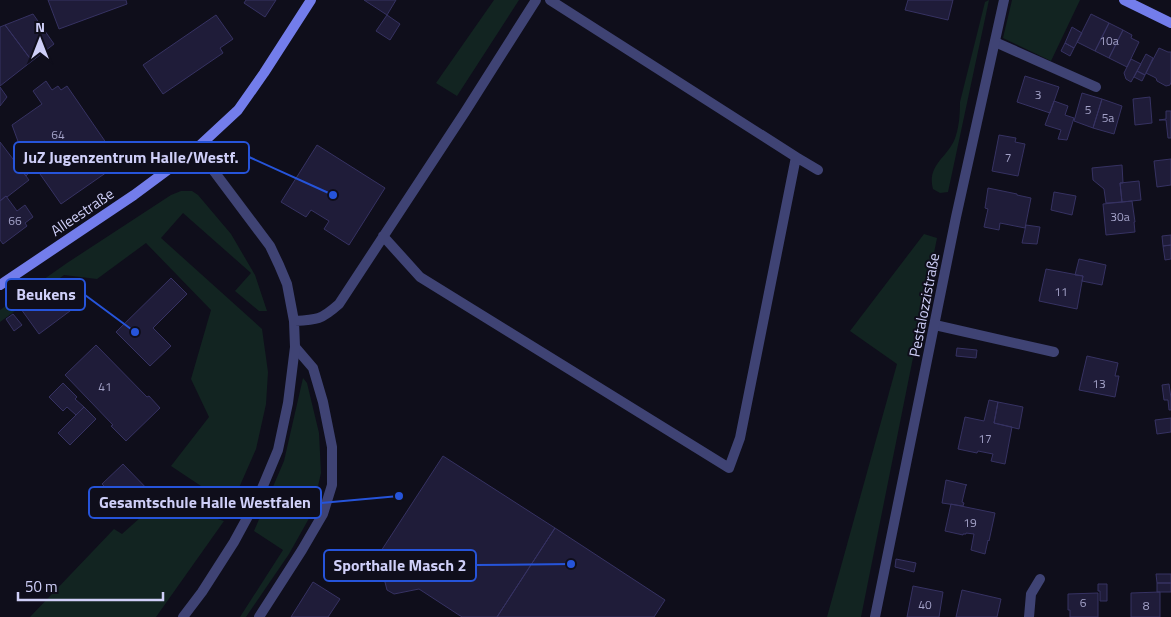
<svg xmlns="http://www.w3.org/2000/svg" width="1171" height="617" viewBox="0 0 1171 617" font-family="'Titillium Web',sans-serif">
<rect width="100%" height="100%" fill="#0f0e1b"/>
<path fill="#122421" d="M494,0H519L457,96L436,83Z
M989,0L948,192L940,193L933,189C927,166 945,159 954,141C959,129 960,115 960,102L985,2Z
M1012,0H1080L1051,61L1003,38Z
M181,191H192L198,195L231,234L255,275L267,311H259L235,291L251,273L183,213L161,238L262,329L268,372L266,404L256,449L231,506L171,466L209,417L191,379L211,310L146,243L97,279L64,275L0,322V310L67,263L171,195Z
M924,234L937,238L861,617H827L897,364L850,331Z
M303,378L307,383L319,433L321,473L312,513L289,554L246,617H240L283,550L254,531L284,461Z
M160,500L224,521L156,617H30L114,529L122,534Z"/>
<path fill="#1f1c39" stroke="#363262" d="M48,0H126L127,4L59,29Z
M246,0H276L265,17L244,3Z
M364,0H396L387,15Z
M908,0H953L948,20L905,10Z
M33,14L54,44L32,61L5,25Z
M1091,14L1109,23L1095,51L1077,42Z
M216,15L233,39L220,48L223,53L163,94L143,65Z
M387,15L400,24L390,40L376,31Z
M1109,23L1123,30L1109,58L1095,51Z
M5,25L32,61L0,86V27Z
M1072,27L1082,33L1074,48L1065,43Z
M1123,30L1132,35L1131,38L1139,42L1127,67L1109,58Z
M1065,43L1074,48L1070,56L1061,51Z
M1159,48L1168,52H1171V82L1170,85L1166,86L1157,81L1156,78L1146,73Z
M1146,54L1153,58L1145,75L1137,71Z
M1131,59L1141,64L1131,82L1126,79L1124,73Z
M1137,71L1145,75L1142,81L1134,77Z
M1025,76L1059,87L1050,113L1017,102Z
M46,81L52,90L58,86L61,90L67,86L120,163L61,204L19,144L12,125L42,104L33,91Z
M0,87L7,97L0,106Z
M1082,93L1102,99L1093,128L1074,121Z
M1150,97L1152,123L1135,125L1133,99Z
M1102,99L1122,106L1114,134L1093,128Z
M1054,101L1068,106L1065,115L1074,118L1067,140L1058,139L1061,130L1045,125Z
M1166,111H1171V138H1168L1166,120H1159L1166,119Z
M999,135L1016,138L1015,142L1025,144L1018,176L992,171Z
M0,142L29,180L7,197L6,196L0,201Z
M317,145L385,188L349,245L324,229L329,221L311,210L306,217L281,202Z
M1171,159V185L1157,187L1154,161Z
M31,160L35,166L26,176L21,170Z
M1122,165L1123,183H1120L1122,202L1106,203L1104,189L1093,180L1092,168Z
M1139,181L1141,200L1122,202L1120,183Z
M988,188L1017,194V195L1031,198L1025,228L1000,223L999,230L984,227L988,209L985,208Z
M1054,192L1076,196L1072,215L1051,210Z
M6,196L17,211L25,205L33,217L25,223L27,226L3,244L0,240V201Z
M1132,201L1135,222H1134L1135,232L1106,235L1103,204Z
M1026,225L1040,227L1037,244L1022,243Z
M1171,235V245L1163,246L1162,236Z
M1171,245V259L1165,260L1163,246Z
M1079,259L1106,265L1102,285L1082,281L1083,276L1075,275Z
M1046,269L1083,276L1077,309L1039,301Z
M171,278L187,294L153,328L171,346L150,366L116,332Z
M55,283L74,308L39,334L21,309Z
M13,314L22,325L14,331L6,319Z
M96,345L147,397L149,396L160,408L126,441L111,426L113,425L65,375Z
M957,348L977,350L976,358L956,356Z
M1087,356L1118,363L1115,376H1119L1115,397L1079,390Z
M63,383L77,397L75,399L84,407L76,415L67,407L63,411L49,397Z
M1169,384L1171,398V410H1169L1168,400H1164L1162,385Z
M989,400L998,402L994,423L1012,427L1005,464L991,461L993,454L978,451L977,453L958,449L965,417L984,421Z
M998,402L1023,407L1019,429L994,423Z
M84,407L96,419L70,445L58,433Z
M1171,418V432L1157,434L1155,420Z
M443,456L555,528L497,617H462L419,589L394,594L387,590L385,582L368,571Z
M123,464L154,496L133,516L102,484Z
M946,480L967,485H966L962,502L964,503L963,506L942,503Z
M951,504L995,513L989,541L988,540L985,554L971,550L974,534L966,533V534H963V535L945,531Z
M555,528L665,600L654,617H497Z
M896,559L916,563L914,572L895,567Z
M1156,574H1171V583H1157Z
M313,582L340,599L328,617H291Z
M1157,583H1171V592H1157Z
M1098,584H1107V601H1100V591H1098Z
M913,586L943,592L939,617H907Z
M962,590L1001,599L997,617H956Z
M1160,592V617H1131V593Z
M1098,593V617H1070V610H1068V594Z"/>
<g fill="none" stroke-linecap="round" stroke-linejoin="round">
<path stroke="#3f4374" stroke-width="10" d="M995,42L1096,87
M935,325L1054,352
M259,617L302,550L323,514L332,485V447L323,402L313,368L295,347"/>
<path stroke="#3f4374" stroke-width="10" d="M796,157L818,170
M383,236L420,277L729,468L740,438L796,157L550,0
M294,321C317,320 321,320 339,304L465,112L536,0
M183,617L202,592L234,542L258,498L278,450L288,403L295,347L294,321L287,284L279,265L270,246L216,174L196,149
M875,617L956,217L1004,0
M1029,617L1031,594L1040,579"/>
<path stroke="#737deb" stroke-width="10" d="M1124,0L1171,23
M0,285L134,195L196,149L238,110L264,73L311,0"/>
</g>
<g text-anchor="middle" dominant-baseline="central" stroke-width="4" stroke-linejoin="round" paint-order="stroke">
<g font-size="12" fill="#a3a2c8">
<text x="1109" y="40">10a</text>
<text x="1038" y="94">3</text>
<text x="1088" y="109">5</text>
<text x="1108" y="117">5a</text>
<text x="58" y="134">64</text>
<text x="1008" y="157">7</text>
<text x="1120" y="216">30a</text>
<text x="15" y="220">66</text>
<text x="1061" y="291">11</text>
<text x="1099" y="383">13</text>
<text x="105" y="386">41</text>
<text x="985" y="438">17</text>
<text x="970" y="522">19</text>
<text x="1083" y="602">6</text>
<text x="925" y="604">40</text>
<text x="1146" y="605">8</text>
</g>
<g font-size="15" fill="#cfcff8" stroke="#0f0e1b">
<text transform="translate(82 212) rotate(-34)">Alleestraße</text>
<text transform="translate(924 305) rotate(-79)">Pestalozzistraße</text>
</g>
</g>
<path fill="none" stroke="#2654da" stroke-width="2" d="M333 195L249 157M135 332L85 295M399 496L321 503M571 564L476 565"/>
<g fill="#2654da" stroke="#0f0e1b" stroke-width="2">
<circle cx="333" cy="195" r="5"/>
<circle cx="135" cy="332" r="5"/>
<circle cx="399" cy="496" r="5"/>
<circle cx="571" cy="564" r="5"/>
</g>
<g fill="#0f0e1b" stroke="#2654da" stroke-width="2">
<rect x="14" y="142" width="235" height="31" rx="5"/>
<rect x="6" y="279" width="79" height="31" rx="5"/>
<rect x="89" y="487" width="232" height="31" rx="5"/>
<rect x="324" y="550" width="152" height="31" rx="5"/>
</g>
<g font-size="16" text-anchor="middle" font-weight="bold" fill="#cfcff8">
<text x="131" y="163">JuZ Jugenzentrum Halle/Westf.</text>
<text x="46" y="300">Beukens</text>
<text x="205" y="508">Gesamtschule Halle Westfalen</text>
<text x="400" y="571">Sporthalle Masch 2</text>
</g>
<g transform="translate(40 40)" stroke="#0f0e1b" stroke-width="4" paint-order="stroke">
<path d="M0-4L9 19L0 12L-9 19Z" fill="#cfcff8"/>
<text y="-8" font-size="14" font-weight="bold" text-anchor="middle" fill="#cfcff8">N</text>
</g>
<path d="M18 592v8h145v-8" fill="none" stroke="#cfcff8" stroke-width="2.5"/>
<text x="25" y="592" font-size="15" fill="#cfcff8" stroke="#0f0e1b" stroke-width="4" paint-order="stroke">50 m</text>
</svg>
